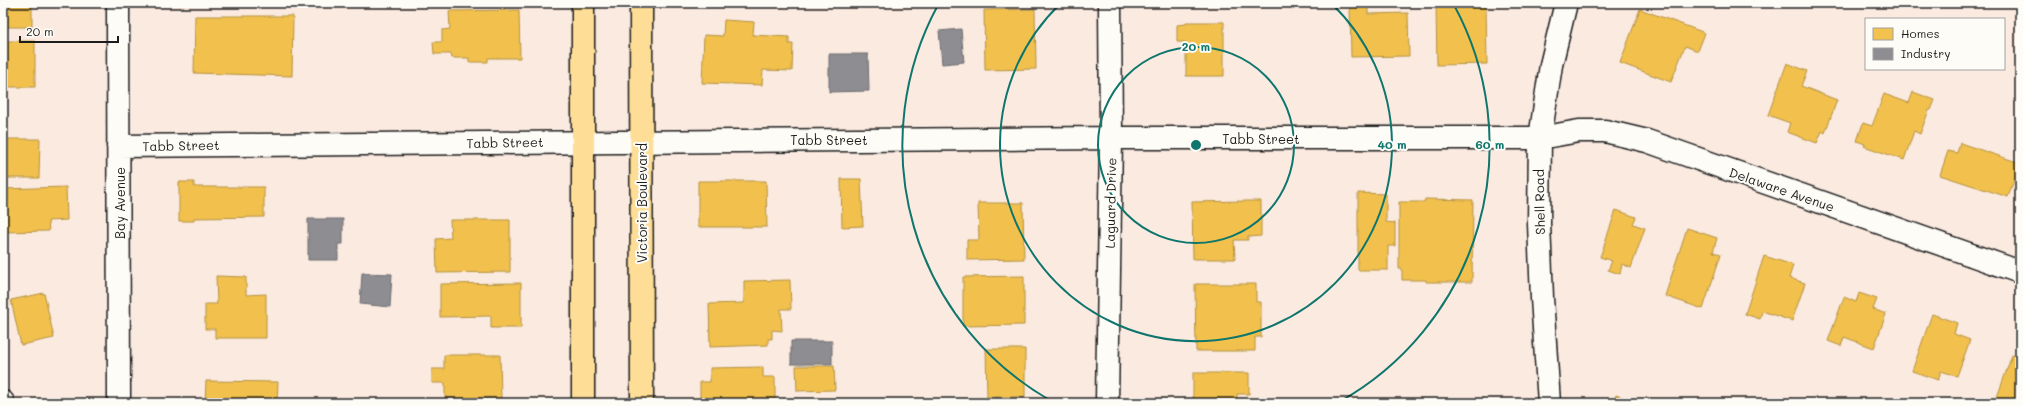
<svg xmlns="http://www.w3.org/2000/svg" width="2023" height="406" viewBox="0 0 2023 406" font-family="Mali,sans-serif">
<rect width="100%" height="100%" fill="#fbeae0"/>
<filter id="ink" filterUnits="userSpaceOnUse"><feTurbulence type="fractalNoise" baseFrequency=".025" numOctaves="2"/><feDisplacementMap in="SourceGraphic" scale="8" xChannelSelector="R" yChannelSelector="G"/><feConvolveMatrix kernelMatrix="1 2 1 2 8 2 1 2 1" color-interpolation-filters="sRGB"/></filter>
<g filter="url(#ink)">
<path fill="#f2c14e" stroke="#b2903f" d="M3,3H32V27H3Z
M1444,3H1478V6L1486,5L1487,64L1437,65L1436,7L1444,6Z
M1952,3H1968L1966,8Z
M1350,5H1368V14L1408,13L1409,56L1351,57Z
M1035,9L1036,69L985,70L984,10Z
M1640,9L1705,33L1698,51L1685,46L1671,82L1620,63Z
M519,10L520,58H488V62H469V58H452L451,54H434L433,42H442V30L450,29L449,11Z
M195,16H293L292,76L194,73Z
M724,20L754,22L753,35L789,37V44H793L792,71L763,70L762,85L702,83L704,35L723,36Z
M1186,22H1224V76H1186V42H1177V25L1186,24Z
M3,41H35V87H3Z
M1787,63L1807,71L1801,86L1837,100L1825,133L1822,131L1817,143L1787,132L1790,123L1768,115Z
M1913,92L1935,100L1931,110H1929L1920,134L1914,131L1904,160L1864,146L1865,144L1857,141L1863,123L1872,126L1884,94L1909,103Z
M3,139H40L39,178H3Z
M1960,143L2020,163L2008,197L1940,175L1948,151L1957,153Z
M841,179H861L863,226L842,227Z
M698,181H766L767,227H698Z
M179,182H194V187H264V217L194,218V221H179Z
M66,187L67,220L48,221L49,231L3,232V189Z
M1358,193L1386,194V222L1395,223V246H1388V270H1358Z
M1425,199L1473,200L1472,282H1426V280H1402V269H1399V202H1424Z
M1246,201H1261V236L1247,237L1248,240H1234L1235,259H1193L1192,202Z
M978,203H1023L1024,259L967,260V240H979Z
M1616,210L1636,217L1633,224L1645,228L1631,268L1622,264L1620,274L1608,270L1612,261L1600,257Z
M450,220H510V272L437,273L436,239L451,238Z
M1687,228L1717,238L1713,252L1721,254L1703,309L1665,296Z
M1764,256L1793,265L1789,278L1805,283L1792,321L1762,311L1760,319L1745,314Z
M216,276L246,277V295L266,294V338H215V329H205V304H217Z
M1024,276V325L963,326V277Z
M790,280L791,309H781L782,331L772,330V339H768V345L710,347L709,304L744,303V281Z
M521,283V328H491V316L440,317V284Z
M1195,284H1256V302H1261V337H1255V351H1196Z
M44,293L54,338L21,345L11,300Z
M1859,293L1877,299L1873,309L1886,314L1874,348L1844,337L1841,346L1828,341L1844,297L1856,302Z
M1932,314L1957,323L1954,334L1970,340L1957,376L1941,371L1938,380L1912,371Z
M986,349H1025V397H987Z
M444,355H500L501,398H445V383H432V369H444Z
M2012,355L2020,358V403H1995Z
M796,366H834L835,390L797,391Z
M763,367V377H775V402L700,403V382H710V368Z
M1193,373H1249V394H1237V403H1193Z
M206,381L278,382L277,403H205Z
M1616,395L1640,403H1613Z"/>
<path fill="#8d8d92" stroke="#6b6b6f" d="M358,3H390V4Z
M961,29L964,62L942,64L939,31Z
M829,54H868L869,91L829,92Z
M308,219H343V244H338V260H308Z
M362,273L392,274L390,307L360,304Z
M791,341H832V364H791Z
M1789,398L1805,403H1787Z"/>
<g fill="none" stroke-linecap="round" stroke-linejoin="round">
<g stroke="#1c1c1c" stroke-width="25">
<path id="minor" d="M118,3L119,403
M118,146L1111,138H1540L1579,131H1605L1647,141L2020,272
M3,402V403
M1107,403L1111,138L1110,3
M1549,403L1542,298L1539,223L1540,138L1551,65L1566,3"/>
</g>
<g stroke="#1c1c1c" stroke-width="25">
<path id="major" d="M583,3V403
M641,3L642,403"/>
</g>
<use href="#minor" stroke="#fdfcf7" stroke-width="22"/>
<use href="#major" stroke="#fedd96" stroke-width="22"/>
</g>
</g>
<g fill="none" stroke="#0f766e" stroke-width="2">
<circle cx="1196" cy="145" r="98"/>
<path d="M1332 4A196 196 0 1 1 1060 4"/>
<path d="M1053 402A294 294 0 0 1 938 5M1454 5A294 294 0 0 1 1339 402"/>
</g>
<g text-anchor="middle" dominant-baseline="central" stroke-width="4" stroke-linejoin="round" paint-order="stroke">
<g font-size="13" fill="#1c1c1c" stroke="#fdfcf7">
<text x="1261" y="138">Tabb Street</text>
<text x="829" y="139">Tabb Street</text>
<text transform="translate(505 142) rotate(-1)">Tabb Street</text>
<text transform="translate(181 145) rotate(-1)">Tabb Street</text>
<text transform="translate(1782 189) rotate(19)">Delaware Avenue</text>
<text transform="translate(1539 202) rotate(-91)">Shell Road</text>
<text transform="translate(119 203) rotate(-90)">Bay Avenue</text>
<text transform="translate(641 203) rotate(-90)">Victoria Boulevard</text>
<text transform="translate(1110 203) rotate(-89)">Laguard Drive</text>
</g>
</g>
<circle cx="1196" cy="145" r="6" fill="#0f766e" stroke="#fdfcf7" stroke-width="2"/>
<g font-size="12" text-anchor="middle" font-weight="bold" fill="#0f766e" stroke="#fdfcf7" stroke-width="4" stroke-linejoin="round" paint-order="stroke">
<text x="1196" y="51">20 m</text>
<text x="1392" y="149">40 m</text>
<text x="1490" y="149">60 m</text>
</g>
<rect width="2023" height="406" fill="none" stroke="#fdfcf7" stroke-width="16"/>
<rect x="8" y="8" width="2007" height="390" fill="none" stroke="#1c1c1c" stroke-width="1.5" filter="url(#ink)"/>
<rect x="1865" y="18" width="140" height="52" fill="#fdfcf7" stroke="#a3a29f"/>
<rect x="1873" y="28" width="20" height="12" fill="#f2c14e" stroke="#a3a29f"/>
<text x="1901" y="38" font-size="12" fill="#1c1c1c">Homes</text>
<rect x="1873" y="48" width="20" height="12" fill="#8d8d92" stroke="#a3a29f"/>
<text x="1901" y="58" font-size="12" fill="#1c1c1c">Industry</text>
<path d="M20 36v6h98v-6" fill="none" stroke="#1c1c1c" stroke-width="2"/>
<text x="26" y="36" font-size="12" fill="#1c1c1c" stroke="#fdfcf7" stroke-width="3" paint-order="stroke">20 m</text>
</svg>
